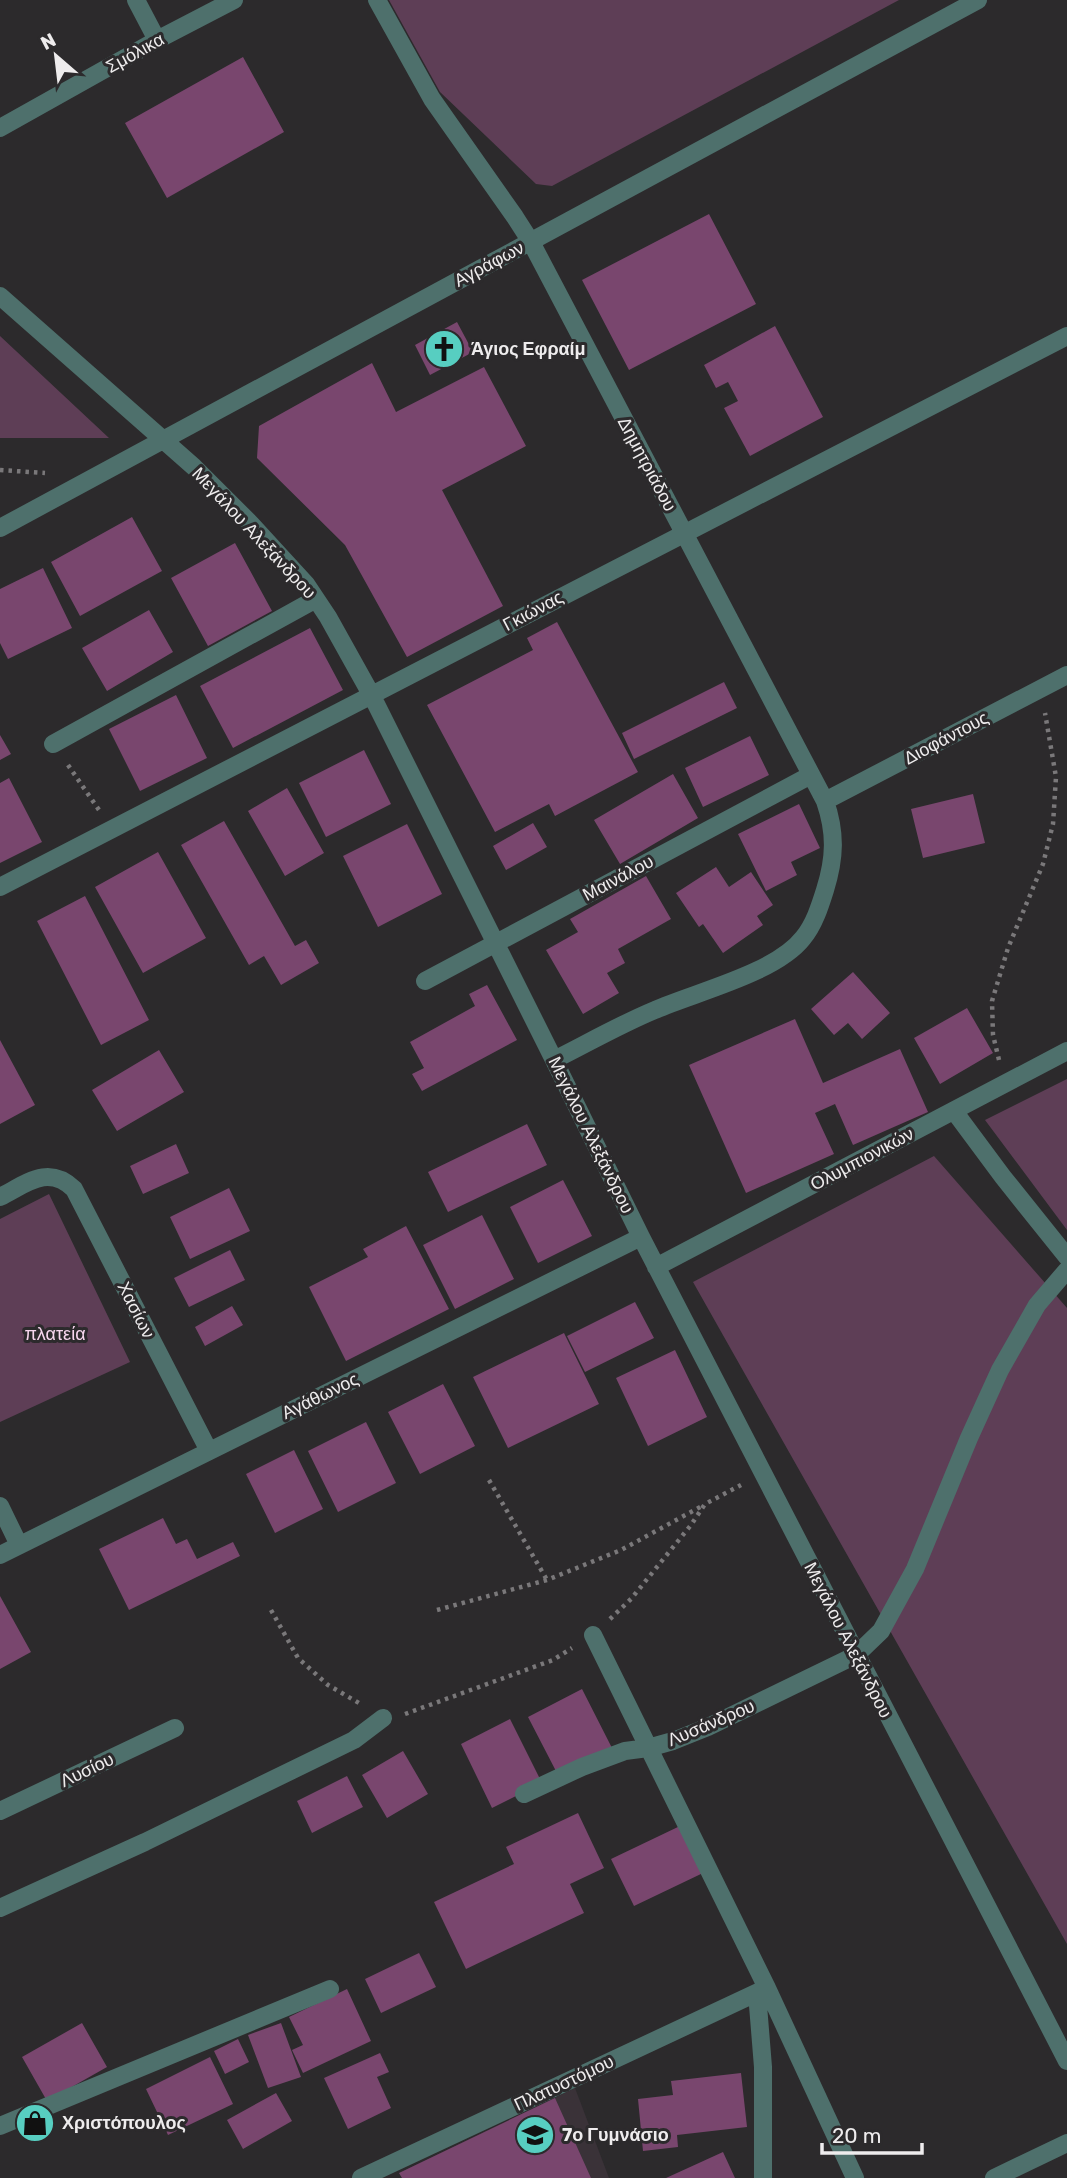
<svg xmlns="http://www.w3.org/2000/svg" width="1067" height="2178" viewBox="0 0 1067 2178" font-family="Rubik,sans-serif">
<rect width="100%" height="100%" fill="#2c2a2c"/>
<path fill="#3a3238" d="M575,2088L609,2178H402L399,2173Z"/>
<path fill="#5e3e56" d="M389,0H899L552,186L536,184L440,92Z
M0,336L109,438H0Z
M1067,1079V1230L985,1120Z
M934,1156L1067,1308V1944L693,1282Z
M49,1194L130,1362L0,1422V1219Z"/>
<path fill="#79466e" d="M243,57L284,132L167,198L125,123Z
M709,214L756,304L629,370L582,280Z
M457,322L473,352L430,375L415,345Z
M775,326L823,417L750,456L724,408L738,401L728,382L716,388L704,365Z
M372,363L396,412L484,367L526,446L442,490L503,606L407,657L345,545L257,458L259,426Z
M132,517L162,571L80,616L51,562Z
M235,543L272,611L208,646L171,578Z
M43,568L72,628L8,659L0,643V589Z
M149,610L173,652L107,691L82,648Z
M557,622L638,772L555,816L549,804L495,832L427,705L533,650L527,638Z
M310,628L343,690L233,748L200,686Z
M724,682L737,708L634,759L622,733Z
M176,695L207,758L140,791L109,729Z
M0,735L11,754L0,760Z
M750,736L769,775L703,807L685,768Z
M364,750L391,804L326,837L299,783Z
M673,774L698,818L620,864L594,820Z
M9,778L42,842L0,863V783Z
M287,788L324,853L285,876L248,811Z
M973,794L985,843L923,858L911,809Z
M799,804L820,848L791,862L797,875L766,891L738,834Z
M224,821L295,946L306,940L319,963L281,985L264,956L249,965L181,845Z
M533,823L547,847L506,870L493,846Z
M407,824L442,894L378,927L343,856Z
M158,852L206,938L143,973L95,887Z
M716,867L729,887L751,872L773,905L757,916L763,925L723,953L703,924L699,927L676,893Z
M646,876L671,919L618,949L625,963L607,973L619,993L583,1014L546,950L578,932L570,919Z
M85,896L149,1020L101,1045L37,921Z
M853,972L890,1013L862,1039L848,1023L834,1035L811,1009Z
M487,985L517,1040L422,1091L412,1074L424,1068L410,1042L475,1006L469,994Z
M967,1008L993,1053L940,1084L914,1038Z
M795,1019L823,1083L900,1049L928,1112L853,1145L835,1104L815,1113L834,1154L746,1193L689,1065Z
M0,1040L35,1105L0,1124Z
M159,1050L184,1092L117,1131L92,1090Z
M527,1124L547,1165L448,1212L428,1172Z
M176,1144L189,1173L143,1194L130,1166Z
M563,1180L592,1236L538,1263L510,1207Z
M229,1188L250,1231L190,1259L170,1217Z
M482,1215L514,1279L455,1309L423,1245Z
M406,1226L449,1309L346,1361L309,1287L368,1257L363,1249Z
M230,1250L245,1280L189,1307L174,1278Z
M635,1302L654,1338L585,1372L567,1336Z
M232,1306L243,1325L205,1346L195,1327Z
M564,1333L599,1404L508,1448L473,1377Z
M675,1350L707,1417L648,1446L616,1378Z
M443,1384L475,1446L420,1474L388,1412Z
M366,1422L396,1483L338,1512L308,1451Z
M294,1450L323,1509L275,1533L246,1474Z
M163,1518L176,1544L187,1539L197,1559L233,1542L240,1556L129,1610L99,1549Z
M0,1596L31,1652L0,1669Z
M582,1689L612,1748L558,1775L528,1717Z
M510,1719L542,1783L492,1808L461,1744Z
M403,1751L428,1794L387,1818L362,1775Z
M347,1776L363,1807L312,1833L297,1801Z
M578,1813L604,1868L570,1884L584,1913L466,1969L434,1902L514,1864L506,1847Z
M680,1826L703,1873L634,1906L611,1859Z
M419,1953L436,1987L381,2013L365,1979Z
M347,1989L371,2041L303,2073L292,2050L303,2045L289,2017Z
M82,2023L107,2067L47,2101L22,2057Z
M281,2023L301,2077L268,2088L248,2035Z
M238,2039L249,2062L225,2074L214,2051Z
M380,2053L389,2072L377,2077L391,2108L348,2129L324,2078Z
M210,2057L233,2104L168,2135L146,2089Z
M741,2073L747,2127L677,2135L678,2147L643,2151L638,2099L673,2095L671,2081Z
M276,2093L292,2121L243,2149L227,2120Z
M555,2098L591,2178H402L399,2173Z
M723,2152L735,2178H666Z"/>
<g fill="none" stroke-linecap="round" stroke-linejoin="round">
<path stroke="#7a787a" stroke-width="4.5" stroke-dasharray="3.5 5" stroke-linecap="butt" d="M0,470L45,473
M68,765L99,810
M999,1060L993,1035L992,1001L1008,948L1043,864L1053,824L1056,777L1045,713
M489,1480L547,1580
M271,1610L298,1658L328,1685L359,1703
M437,1610L547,1580L621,1550L702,1506
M610,1619L631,1599L691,1525L705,1504L741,1485
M405,1714L553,1660L572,1648"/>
<path stroke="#4e706c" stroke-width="18" d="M136,0L157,40
M377,0L432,99L515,217L531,242L825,801C836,833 835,858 825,890C820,906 814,925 803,938C776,973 696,992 655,1010C621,1024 588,1043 554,1060
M0,128L157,40L234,0
M0,296L194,467L251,524L306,584L328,617L372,696L554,1060L641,1237L1067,2061
M0,528L978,0
M53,744L316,599
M825,801L1067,675
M0,887L1067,336
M425,981L811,775
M954,1111L1003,1177L1067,1257
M0,1197C26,1184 48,1164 74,1189L209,1451
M656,1267L1067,1051
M0,1506L19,1545
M0,1555L641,1237
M593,1635L767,1988L855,2178
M524,1794L582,1767L625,1751L648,1748L673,1741L708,1727L856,1655L881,1631L915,1569L969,1438L1000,1370L1037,1305L1067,1270
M0,1811L175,1728
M0,1908L145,1842L354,1740L383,1718
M757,1993L763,2067V2178
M0,2126L330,1989
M361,2178L767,1988
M994,2178L1067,2143"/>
</g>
<defs>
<g id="church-disc" transform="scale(2.0125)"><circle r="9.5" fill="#57cec1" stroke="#2c2a2c"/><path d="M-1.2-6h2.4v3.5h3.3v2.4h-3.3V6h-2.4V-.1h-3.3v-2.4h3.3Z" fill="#111"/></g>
<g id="shop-disc" transform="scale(2.0125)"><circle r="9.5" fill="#57cec1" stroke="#2c2a2c"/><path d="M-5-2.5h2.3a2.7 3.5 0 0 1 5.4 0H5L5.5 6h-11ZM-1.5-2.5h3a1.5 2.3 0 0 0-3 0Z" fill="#111"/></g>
<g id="school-disc" transform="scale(2.0125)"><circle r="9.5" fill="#57cec1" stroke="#2c2a2c"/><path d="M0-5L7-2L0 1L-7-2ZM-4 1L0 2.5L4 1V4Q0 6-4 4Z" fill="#111"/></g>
</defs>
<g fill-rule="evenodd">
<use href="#church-disc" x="444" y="349"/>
<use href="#shop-disc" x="35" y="2123"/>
<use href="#school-disc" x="535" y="2135"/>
</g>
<g text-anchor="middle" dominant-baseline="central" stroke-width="6" stroke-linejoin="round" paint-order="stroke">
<g font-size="18" fill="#eeeced" stroke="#2c2a2c">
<text transform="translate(135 53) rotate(-29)">Σμόλικα</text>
<text transform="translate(489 264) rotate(-28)">Αγράφων</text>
<text transform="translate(647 464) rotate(62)">Δημητριάδου</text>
<text transform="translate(254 533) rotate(47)">Μεγάλου Αλεξάνδρου</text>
<text transform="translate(533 611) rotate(-28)">Γκιώνας</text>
<text transform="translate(946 738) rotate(-28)">Διοφάντους</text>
<text transform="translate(618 878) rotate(-28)">Μαινάλου</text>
<text transform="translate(591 1135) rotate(64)">Μεγάλου Αλεξάνδρου</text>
<text transform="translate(862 1159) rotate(-28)">Ολυμπιονικών</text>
<text transform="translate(136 1310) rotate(63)">Χασίων</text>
<text transform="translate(320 1396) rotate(-26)">Αγάθωνος</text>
<text transform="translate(848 1640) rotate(63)">Μεγάλου Αλεξάνδρου</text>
<text transform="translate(711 1723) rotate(-23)">Λυσάνδρου</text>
<text transform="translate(87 1770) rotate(-25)">Λυσίου</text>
<text transform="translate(564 2083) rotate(-25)">Πλατυστόμου</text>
</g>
<g font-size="18" font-weight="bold" fill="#eeeced" stroke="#2c2a2c" text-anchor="start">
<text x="471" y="349">Άγιος Εφραίμ</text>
<text x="62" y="2123">Χριστόπουλος</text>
<text x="562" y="2135">7ο Γυμνάσιο</text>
</g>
<g font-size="18" fill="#f7d6ee" stroke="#2c2a2c">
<text x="55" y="1334">πλατεία</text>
</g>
</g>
<g transform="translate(56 56) rotate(332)" stroke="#2c2a2c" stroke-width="5" paint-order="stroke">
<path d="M0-5L12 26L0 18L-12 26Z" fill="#eeeced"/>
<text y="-10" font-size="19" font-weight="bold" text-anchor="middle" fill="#eeeced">N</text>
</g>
<path d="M822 2143v10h100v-10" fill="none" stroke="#eeeced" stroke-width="3.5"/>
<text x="832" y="2143" font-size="21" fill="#eeeced" stroke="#2c2a2c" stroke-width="5" paint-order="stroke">20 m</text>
</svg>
